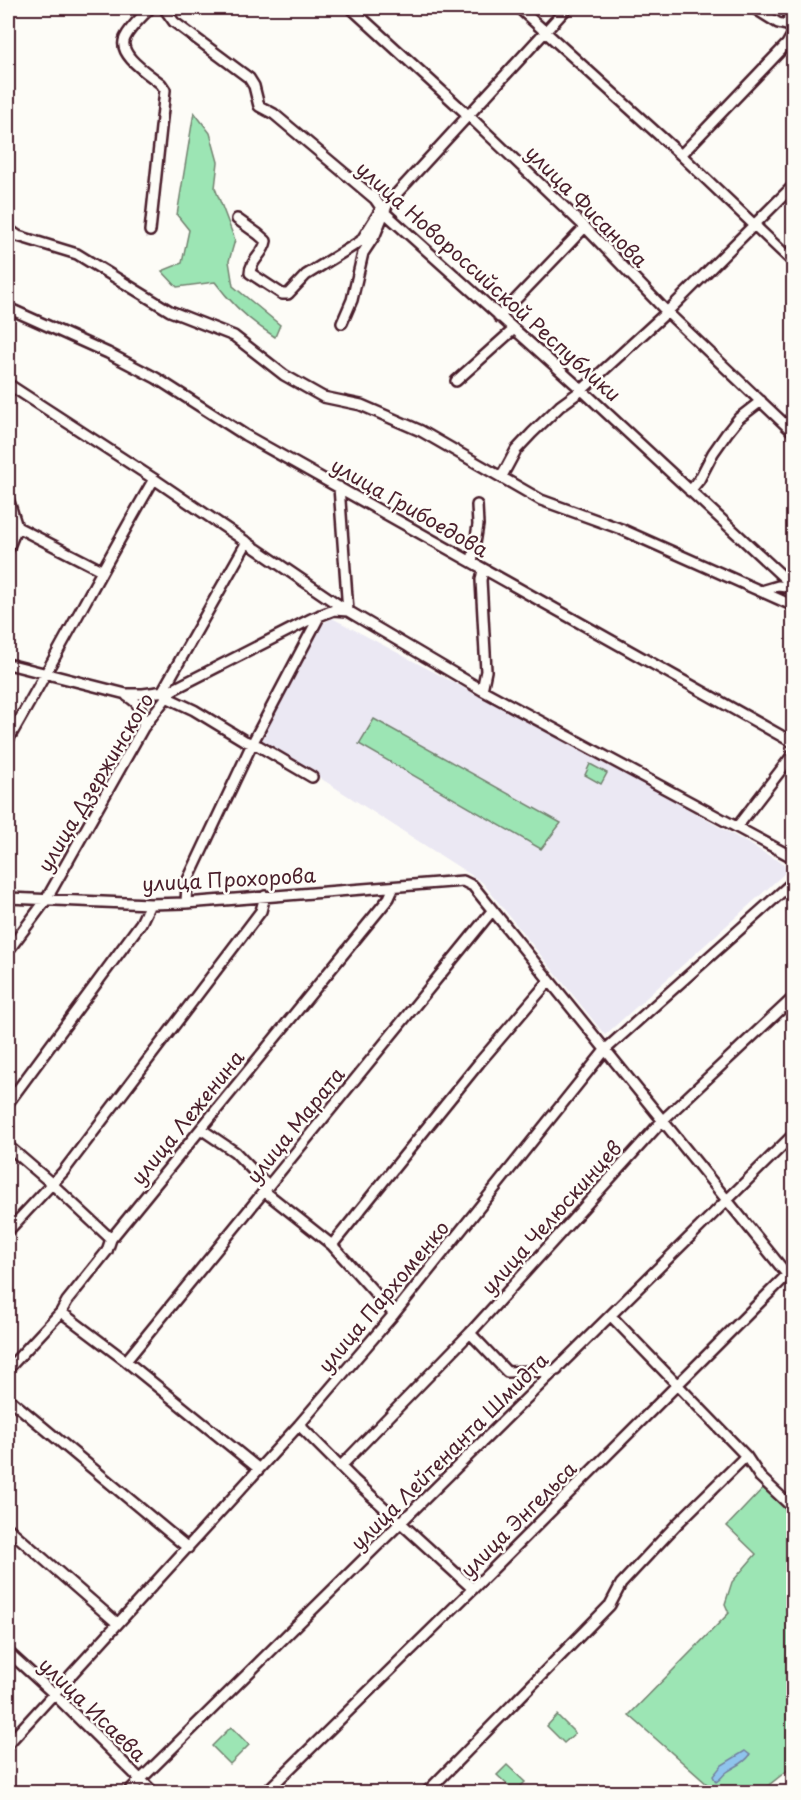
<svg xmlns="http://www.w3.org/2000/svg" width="801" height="1800" viewBox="0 0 801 1800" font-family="'Playpen Sans',sans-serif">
<rect width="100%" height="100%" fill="#fdfcf7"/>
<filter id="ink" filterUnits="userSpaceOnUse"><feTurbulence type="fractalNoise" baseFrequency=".0167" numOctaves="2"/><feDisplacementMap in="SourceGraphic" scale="12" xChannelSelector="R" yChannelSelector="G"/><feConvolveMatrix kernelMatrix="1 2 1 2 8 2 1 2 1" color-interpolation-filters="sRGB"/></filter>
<g filter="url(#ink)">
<path fill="#ebe8f3" d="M332,618L630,776L784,864L786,872L605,1035L482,882L261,740L319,626Z"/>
<path fill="#9ce5b4" stroke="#738270" stroke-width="1.5" d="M194,112L210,133L218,162L215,188L235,240L229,261L233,286L280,325L275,337C251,322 232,305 215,282L177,287L162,271L182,263L189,230L177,215Z
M374,719L561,823L541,849L359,744Z
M590,764L607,773L601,784L585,775Z
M764,1487L793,1516V1766L760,1792H710L708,1785L629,1715L729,1613L725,1604L732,1582L756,1554L727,1526Z
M557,1715L575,1733L564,1743L547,1726Z
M231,1727L249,1745L230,1764L212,1746Z
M507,1765L525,1782L515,1792L497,1775Z"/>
<path fill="#8fc4ed" stroke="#73829f" stroke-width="1.5" d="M745,1751L750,1755C744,1764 735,1766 727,1772C722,1776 721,1779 716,1782L713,1776L722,1765Z"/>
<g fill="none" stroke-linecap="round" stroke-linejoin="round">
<g stroke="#4a1f2b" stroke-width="14">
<path id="minor" d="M150,8C142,17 130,27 125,38C117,55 149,74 161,84L165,90L150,231
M164,8L174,22L249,78L254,86L259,106L274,114L375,199L384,212L582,390L794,587
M351,8L469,116L585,227L667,312L794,433
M519,8L681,155L794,263
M754,8L778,23L794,27
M788,26L790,8
M681,155L787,44L794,32
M237,219L258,234L266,241C264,254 250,261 250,273L282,294H288L306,275L361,241L380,211
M8,229L18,236L77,254L170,311L234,336L284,375L323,397L361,405L421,431L541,500L621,529L794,606
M8,308L108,353L156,378L245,435L794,743
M499,317L585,227
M342,323L352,300L363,253L375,235L388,203L567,8
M456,381L513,330
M8,384L154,479L346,610
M502,476L516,450L532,433L560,406L582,390L667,312L794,185
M339,487L348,611
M690,491L699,480L713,453L727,433L739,418L761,401
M8,498L17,527L8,549
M17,527L101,570
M472,562L478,525L477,505
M761,591L778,586L794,588
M8,664L126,694H143L172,690L311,619L334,610L348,611L482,690L794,858
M482,690L486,671L481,580L483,570
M162,692L247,542
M127,696C141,704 144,713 143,728
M166,697L194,710L245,741L259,746L312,777
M8,740C58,654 104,565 154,479
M737,827L794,753
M8,898L150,904L186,903L463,881L473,886L794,1283
M186,903L187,882L252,744L320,615
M8,951L46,900L143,728L172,690
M8,1103L141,923L150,904
M201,1129L235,1152L268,1186
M8,1146L51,1183L111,1239
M264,1191L332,1245L394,1314
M8,1231L63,1172L261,911L265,896
M332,1245L479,1063L549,981
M61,1312L126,1361L259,1469
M611,1316L746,1456L760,1477L794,1509
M470,1333L507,1372L557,1370
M126,1361L492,911
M8,1369L61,1312L67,1301L107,1251L111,1239L389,898L394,887
M8,1398L188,1548
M299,1425L354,1480L473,1589
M340,1467L470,1333L663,1120L794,997
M8,1528L117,1623
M8,1652L54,1694L153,1792
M8,1744L299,1425L394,1314L606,1049L794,881
M8,1791L9,1792
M128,1792L794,1134
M266,1792L489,1573L794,1268
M427,1792L610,1605L621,1584L678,1523L746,1456"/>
</g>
<use href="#minor" stroke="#fdfcf7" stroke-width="9"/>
</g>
</g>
<g text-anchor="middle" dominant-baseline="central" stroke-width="5" stroke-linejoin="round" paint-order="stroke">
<g font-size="20" fill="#4a1f2b" stroke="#fdfcf7">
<text transform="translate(587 206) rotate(45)">улица Фисанова</text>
<text transform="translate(489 281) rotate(42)">улица Новороссийской Республики</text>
<text transform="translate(410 507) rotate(30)">улица Грибоедова</text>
<text transform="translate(95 782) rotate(-59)">улица Дзержинского</text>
<text transform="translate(229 879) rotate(-3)">улица Прохорова</text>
<text transform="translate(187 1117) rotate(-51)">улица Леженина</text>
<text transform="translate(295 1125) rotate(-51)">улица Марата</text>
<text transform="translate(551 1217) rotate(-48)">улица Челюскинцев</text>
<text transform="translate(383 1296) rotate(-50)">улица Пархоменко</text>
<text transform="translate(449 1451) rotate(-45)">улица Лейтенанта Шмидта</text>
<text transform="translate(518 1519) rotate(-45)">улица Энгельса</text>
<text transform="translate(93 1709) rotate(44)">улица Исаева</text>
</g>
</g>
<rect width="801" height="1800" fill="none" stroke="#fdfcf7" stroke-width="30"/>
<rect x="15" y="15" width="771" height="1770" fill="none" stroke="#4a1f2b" stroke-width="2" filter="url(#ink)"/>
</svg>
